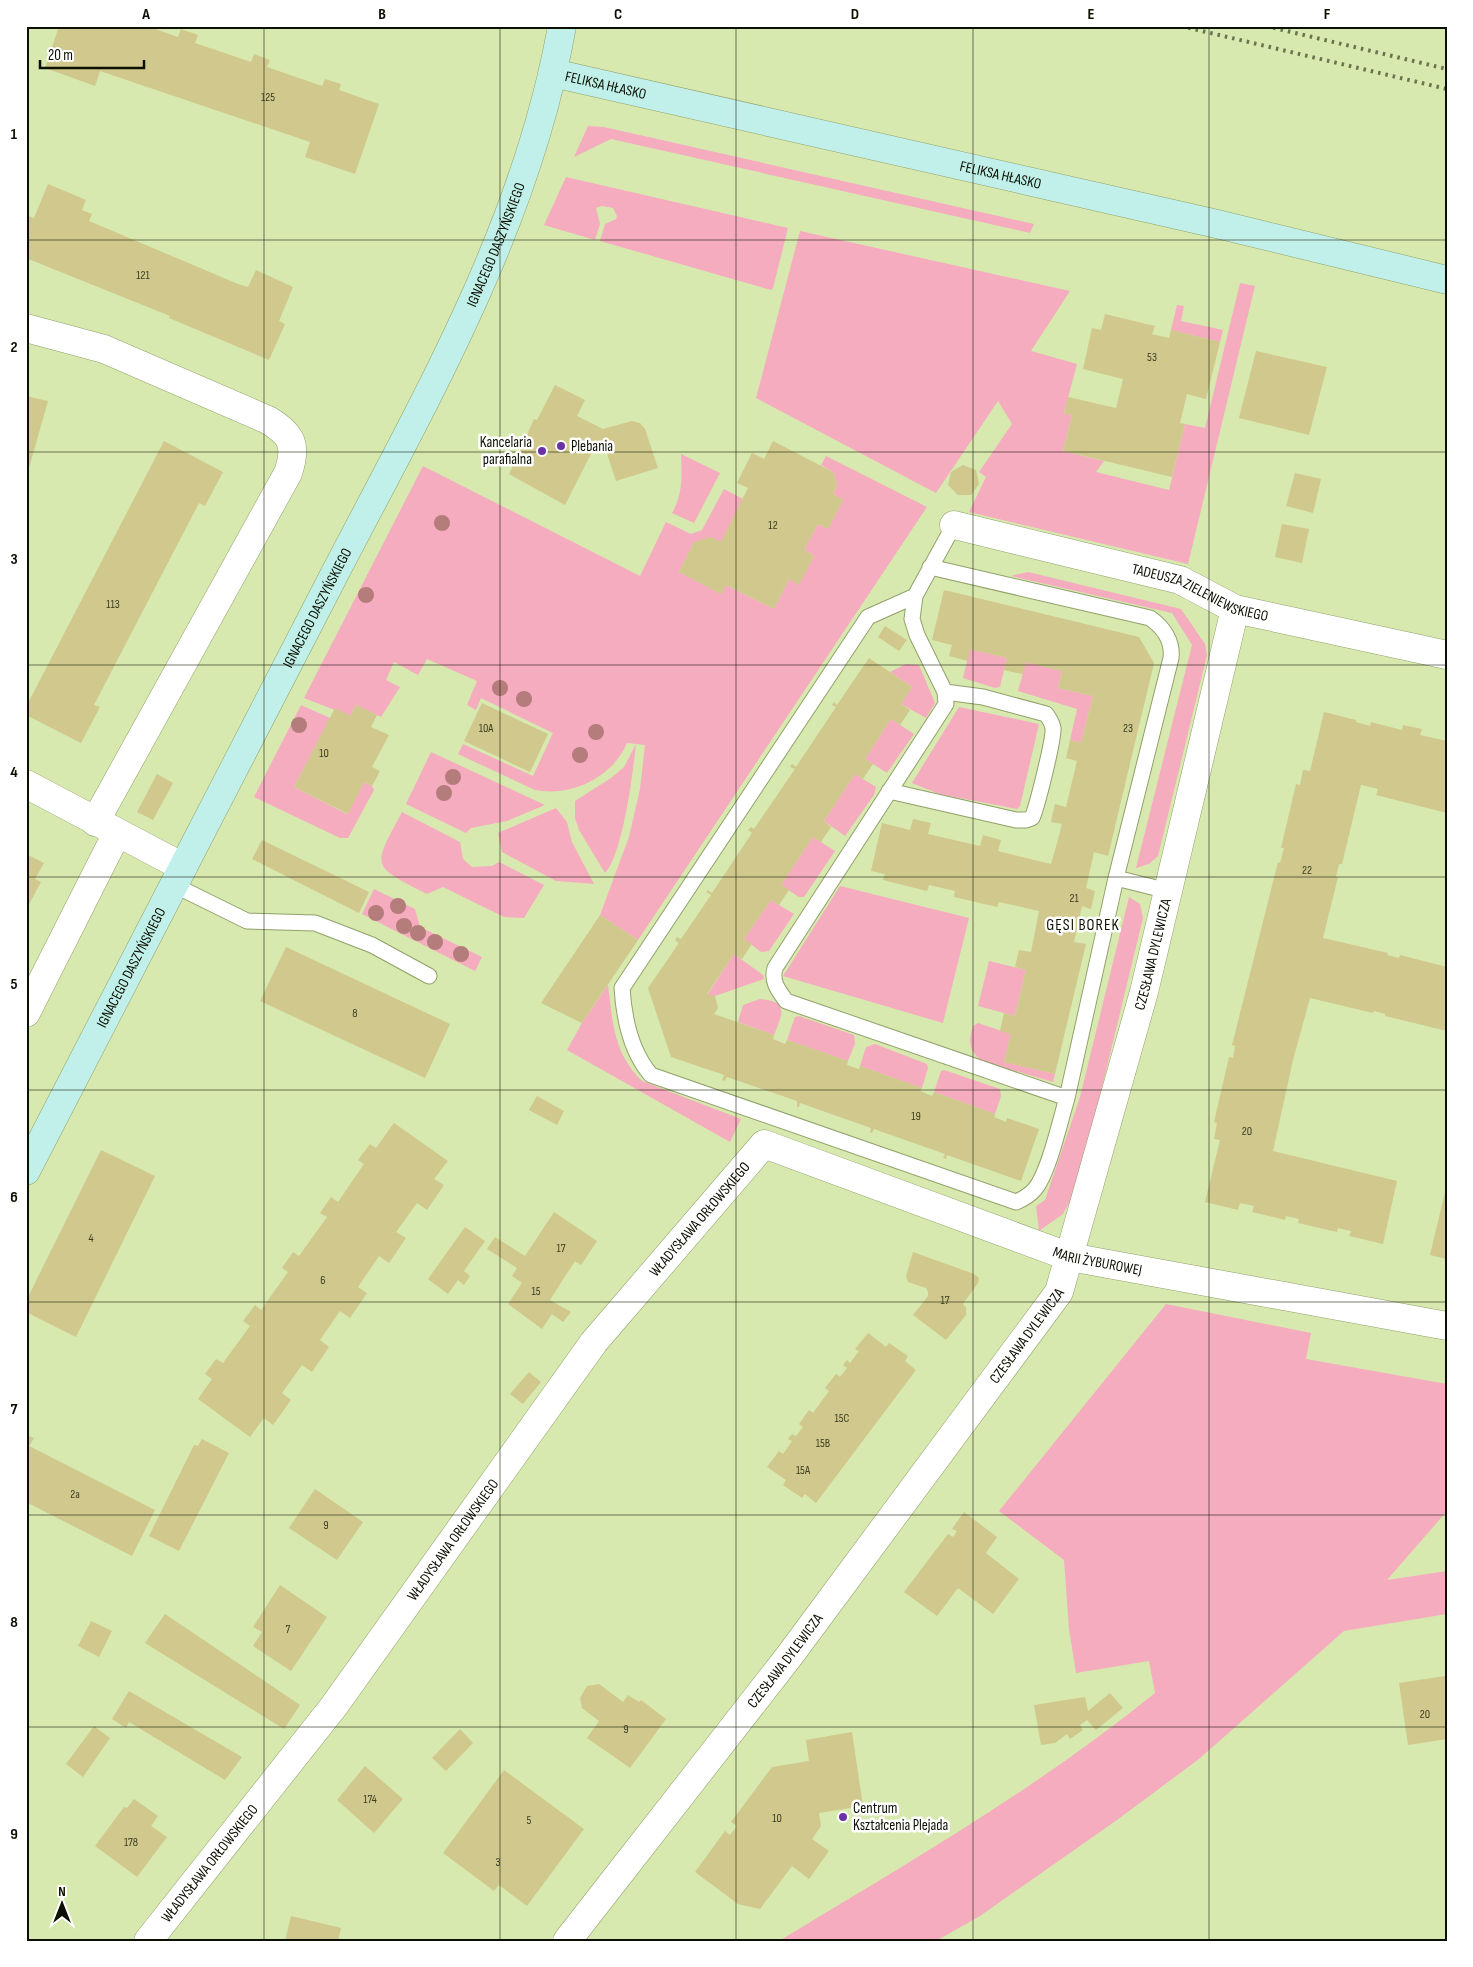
<svg xmlns="http://www.w3.org/2000/svg" width="1473" height="1967" viewBox="0 0 1473 1967" font-family="'Sofia Sans Condensed',sans-serif">
<rect width="100%" height="100%" fill="#d7e9ae"/>
<path fill="#f5acbf" d="M588,126L604,127L1034,224L1030,233L611,139L574,157Z
M566,177L788,228L773,288L771,290L600,241L605,224L616,219L617,216L613,208L602,206L596,208L600,224L595,240L544,225Z
M800,231L1070,291L1031,351L1077,364L1064,413L1072,415L1063,451L1104,461L1096,472L1169,490L1185,424L1205,428L1240,283L1255,286L1188,564L969,512L986,477L979,472L1012,424L998,401L936,493L756,398Z
M1177,305L1184,306L1181,321L1223,330L1220,342L1171,330Z
M681,454L720,473L694,523L672,513C683,495 682,474 681,454Z
M826,456L927,507L638,940L600,915L629,837L640,789L645,745L636,744C633,772 623,854 605,873L579,830L575,818V801L611,778L624,767L636,744L627,743C612,778 571,797 535,790L458,754L463,744L533,776L553,733L481,698L476,710L467,705L477,681L427,659L418,675L394,662L386,680L400,687L381,717L356,705L350,716L304,698L423,466L640,576L666,522L691,534L702,530L724,489L743,499L721,542H694L679,572L721,594L726,585L774,609L789,579L799,584L814,556L804,550L818,524L828,529L843,500L833,494L837,485L833,472L821,465Z
M1028,572L1181,609L1205,644L1207,655L1158,856L1149,864L1136,868L1192,645L1172,613L1011,576Z
M970,649L1007,658L1000,687L995,688L963,678Z
M1026,662L1062,671L1058,688L1093,696L1081,743L1070,740L1077,709L1018,691Z
M906,664L919,665L935,703L926,718L901,704L912,687L890,672Z
M301,705L330,718L294,787L347,814L364,782L372,786L374,790L348,838H340L254,797Z
M959,707L1039,724L1020,806L1017,809L939,794L912,783Z
M891,719L914,734L887,773L865,759Z
M431,752L545,805L507,821L471,828L466,833L406,804Z
M855,774L876,787L874,795L845,836L824,821Z
M556,808L567,822L572,842L594,884L556,881L502,852L498,833Z
M402,812L460,842L463,859L472,867L492,866L499,862L544,885L524,918L504,917L443,887L427,894C369,865 373,867 402,812Z
M813,837L835,851L804,897H799L781,885Z
M840,886L969,918L943,1023L783,976Z
M374,889L415,909L420,927L482,957L475,971L362,914Z
M1129,897L1140,904L1143,918L1078,1186L1063,1214L1039,1231L1036,1206L1045,1200L1080,1097Z
M771,900L794,914L769,951L761,952L744,939Z
M734,954L763,975L764,979L715,996L707,995Z
M989,961L1026,970L1015,1016L978,1006Z
M608,985C613,1023 613,1052 642,1081L741,1119L730,1142L567,1050L582,1023Z
M760,999C790,1001 782,1015 774,1035L738,1022L743,1005Z
M799,1016L854,1035L855,1044L848,1061L787,1040L795,1017Z
M978,1023L1011,1034L1004,1062L1055,1074L1053,1082L982,1061C969,1051 968,1042 973,1026Z
M875,1044L927,1064L928,1068L922,1088L860,1066L866,1047Z
M944,1070L1000,1089L1001,1096L995,1114L934,1092L941,1071Z
M1166,1304L1311,1333L1306,1359L1447,1384V1511L1387,1580L1447,1571V1614L1344,1631L1199,1759L1117,1820L980,1916L936,1941H779C908,1863 1038,1788 1155,1693L1149,1661L1076,1673L1069,1629L1064,1560L999,1511Z"/>
<path fill="#d0c88c" d="M59,26H147L178,37L181,29L198,35L195,43L251,62L254,54L270,60L267,67L322,86L325,79L341,84L339,90L379,104L355,174L305,157L310,142L100,71L95,86L45,68Z
M48,184L86,200L82,210L92,214L89,221L238,284L248,287L256,270L293,287L279,321L285,324L269,360L169,318L170,316L26,258V220L28,216L34,218Z
M1105,314L1155,326L1152,334L1169,338L1171,330L1220,342L1206,399L1187,394L1180,423L1185,424L1172,477L1063,451L1072,415L1064,414L1068,397L1116,408L1123,379L1083,369L1092,328L1101,330Z
M1256,351L1327,367L1309,435L1239,418Z
M555,385L585,400L577,416L603,429L632,421L640,423L645,429L658,468L616,481L604,444L594,448L565,505L509,474L534,419L537,420Z
M26,396L48,401L27,475H26Z
M164,441L223,472L205,506L199,503L94,705L100,707L81,743L26,715V707Z
M773,441L833,472L837,485L833,494L843,500L828,529L818,524L804,550L814,556L799,585L789,579L774,609L726,585L721,594L679,572L694,542L711,537L721,542L748,488L737,483L752,453L764,459Z
M963,465L976,470L979,484L971,495H958L948,485L951,472Z
M1295,473L1321,479L1313,513L1286,506Z
M1282,524L1309,529L1302,563L1275,557Z
M944,590L1139,637L1154,663L1108,856L1094,852L1086,888L1095,891L1091,909L1082,906L1074,942L1086,944L1055,1074L1004,1062L1011,1034L1000,1031L1004,1013L1015,1016L1026,970L1015,967L1019,950L1031,952L1039,911L999,902L997,907L954,897L955,891L929,885L927,891L883,880L885,874L871,871L882,823L910,830L913,819L931,823L928,834L980,846L983,835L1001,840L998,851L1051,864L1057,843L1062,824L1051,822L1055,804L1066,807L1077,761L1066,758L1070,740L1081,743L1093,696L1058,688L1062,671L1026,662L1023,674L1012,672L1004,670L1007,658L970,649L968,661L949,656L952,645L932,640Z
M885,626L907,640L899,651L878,637Z
M869,658L912,687L901,704L910,710L900,725L891,719L865,759L873,764L863,779L855,774L824,821L831,827L821,842L813,837L781,885L789,890L779,905L771,900L744,939L752,944L742,959L734,954L707,994L715,996L718,1008L714,1014L774,1035L773,1039L785,1044L787,1040L848,1061L847,1065L859,1069L860,1066L922,1088L920,1091L932,1096L934,1092L995,1114L994,1117L1006,1122L1007,1118L1039,1129L1021,1181L947,1155L946,1159L943,1158L945,1154L874,1129L872,1133L870,1132L871,1128L800,1103L799,1107H797V1101L727,1077L725,1081L722,1080L724,1075L671,1057L648,988L679,943L675,940L677,937L681,939L711,895L706,892L708,890L712,893L752,833L748,830L751,827L754,829L795,769L790,767L792,764L796,767L836,707L832,705L834,702L837,705Z
M482,703L548,734L530,772L464,741Z
M356,705L377,715L371,727L389,735L372,767L380,771L372,786L364,782L348,814L294,787L335,708L350,716Z
M1324,712L1356,720V722L1370,726L1371,722L1402,730L1403,725L1422,729L1420,735L1447,741V813L1376,795L1378,789L1361,785L1342,864H1339L1336,877H1338L1323,938L1388,953L1387,955L1399,958L1400,955L1447,967V1031L1385,1016V1014L1374,1011L1373,1013L1310,998L1293,1060L1273,1151L1397,1181L1383,1244L1349,1236L1351,1231L1338,1228L1337,1232L1298,1223L1299,1219L1286,1216L1285,1220L1252,1212L1254,1206L1240,1203L1238,1210L1205,1202L1220,1140L1214,1139L1217,1123L1214,1122L1229,1057L1233,1058L1235,1046L1232,1045L1278,862L1280,863L1284,848H1281L1296,784L1300,785L1303,770L1310,771Z
M157,774L173,783L153,820L137,812Z
M262,840L369,892L359,913L252,859Z
M26,854L44,863L35,879L41,882L26,910Z
M600,915L638,940L582,1023L541,1003Z
M286,947L450,1024L425,1078L260,1001Z
M537,1096L564,1111L557,1125L529,1110Z
M394,1123L448,1161L434,1179L444,1185L427,1210L417,1203L396,1232L406,1238L389,1263L379,1256L358,1287L367,1293L350,1318L340,1311L320,1340L329,1347L312,1372L302,1365L282,1393L291,1400L273,1425L264,1418L250,1437L198,1399L212,1379L205,1374L216,1359L223,1363L250,1326L243,1321L255,1305L261,1310L288,1272L282,1268L293,1252L299,1256L327,1217L320,1213L331,1197L338,1202L364,1164L358,1160L370,1144L376,1148Z
M101,1150L155,1176L76,1337L26,1312V1301Z
M1445,1192L1447,1193V1259L1430,1255Z
M554,1212L597,1241L581,1265L575,1261L550,1300L571,1312L563,1322L552,1314L542,1329L508,1304L522,1283L512,1276L517,1268L487,1249L495,1237L525,1256Z
M465,1227L485,1241L464,1271L470,1276L464,1285L458,1280L448,1294L428,1279Z
M913,1252L974,1274L979,1278L978,1283L963,1304L966,1308V1315L946,1340L913,1315L928,1296V1292L926,1288L908,1282L906,1276Z
M868,1333L886,1347L889,1343L908,1356L905,1361L916,1370L816,1503L805,1494L802,1498L783,1485L786,1480L767,1467L779,1451L783,1454L792,1441L788,1439L792,1434L796,1436L803,1427L799,1424L809,1410L813,1413L829,1391L825,1388L836,1374L840,1377L847,1368L843,1365L847,1360L850,1363L859,1351L855,1349Z
M529,1372L541,1382L523,1404L510,1394Z
M26,1435L34,1438L29,1446L155,1510L132,1556L26,1502Z
M202,1439L229,1453L179,1551L149,1536L194,1445L198,1446Z
M315,1489L363,1522L337,1560L289,1528Z
M964,1512L997,1537L986,1553L1019,1579L993,1614L958,1588L937,1616L904,1592L948,1534L953,1537L957,1531L952,1529Z
M280,1585L327,1617L291,1671L253,1646L262,1632L253,1627Z
M165,1614L300,1705L284,1729L145,1643Z
M91,1621L112,1631L99,1657L78,1646Z
M1445,1676L1447,1739L1408,1745L1399,1683Z
M599,1684L623,1702L628,1695L639,1702L641,1700L666,1719L630,1768L587,1738L599,1721L582,1708L580,1698L587,1686Z
M129,1691L242,1757L225,1780L129,1722L126,1728L112,1719Z
M1110,1693L1123,1708L1096,1730L1087,1720L1080,1725L1083,1730L1070,1739L1067,1734L1055,1743L1041,1745L1034,1705L1085,1697L1088,1711Z
M94,1726L110,1738L83,1777L66,1764Z
M460,1729L473,1743L446,1771L432,1758Z
M852,1732L863,1806L819,1813L821,1826L812,1839L829,1851L809,1879L792,1866L760,1909L738,1904L695,1872L725,1831L730,1835L737,1826L731,1822L772,1767L809,1761L806,1740Z
M365,1766L403,1799L374,1833L337,1800Z
M504,1770L584,1829L527,1906L499,1885L494,1891L443,1853Z
M134,1799L158,1816L151,1826L167,1837L137,1877L95,1846L124,1807L127,1808Z
M291,1916L341,1928L338,1941H285Z"/>
<g fill="none" stroke-linecap="round" stroke-linejoin="round">
<g stroke="#91a16a" stroke-width="17">
<path id="lane" d="M954,525L915,596L912,619L917,635L945,692L946,704L775,968C771,981 778,990 786,1001L1067,1098L1116,878L1168,891
M930,567L1150,618C1163,627 1173,641 1171,658L1116,878
M915,596L868,617L622,988C624,1019 631,1052 651,1075L1016,1202C1023,1199 1030,1195 1035,1189C1049,1172 1060,1121 1067,1098
M889,791L1016,820H1026L1032,818C1037,807 1054,739 1053,728C1052,723 1049,718 1046,714L983,697L945,692
M174,885L247,921L315,923L372,945L429,976"/>
</g>
<g stroke="#91a16a" stroke-width="29">
<g id="street">
<path d="M26,328L104,349L268,420C293,435 297,446 288,473L95,822"/>
<path id="s1" d="M954,525L1180,580L1235,609L1447,655"/>
<path d="M26,784L183,867"/>
<path d="M26,1013L117,833"/>
<path id="s2" d="M148,1941L334,1706L594,1342L764,1144L1070,1257L1447,1326"/>
<path id="s3" d="M567,1941L790,1655L1059,1292L1144,992L1235,609"/>
</g>
</g>
<g stroke="#91a16a" stroke-width="29">
<g id="secondary">
<path id="s4" d="M553,73L1217,224L1447,280"/>
<path id="s5" d="M26,1171C128,973 231,775 333,577C425,400 527,225 562,26"/>
</g>
</g>
<use href="#lane" stroke="#fff" stroke-width="15"/>
<use href="#street" stroke="#fff" stroke-width="28"/>
<use href="#secondary" stroke="#c1f0ea" stroke-width="28"/>
<path stroke="#68734f" stroke-width="4" stroke-dasharray="2.5 5" stroke-linecap="butt" d="M1181,26L1447,89
M1266,26L1447,69"/>
</g>
<g fill="#b47c7b">
<circle cx="442" cy="523" r="8"/>
<circle cx="366" cy="595" r="8"/>
<circle cx="500" cy="688" r="8"/>
<circle cx="524" cy="699" r="8"/>
<circle cx="299" cy="725" r="8"/>
<circle cx="596" cy="732" r="8"/>
<circle cx="580" cy="755" r="8"/>
<circle cx="453" cy="777" r="8"/>
<circle cx="444" cy="793" r="8"/>
<circle cx="398" cy="906" r="8"/>
<circle cx="376" cy="913" r="8"/>
<circle cx="404" cy="926" r="8"/>
<circle cx="418" cy="933" r="8"/>
<circle cx="435" cy="942" r="8"/>
<circle cx="461" cy="954" r="8"/>
</g>
<path fill="none" stroke="#0b1000" stroke-width="1" stroke-opacity="0.55" d="M264,26V1941M500,26V1941M736,26V1941M973,26V1941M1209,26V1941M26,240H1447M26,452H1447M26,665H1447M26,877H1447M26,1090H1447M26,1302H1447M26,1515H1447M26,1727H1447"/>
<g fill="#6a31a8" stroke="#fff" stroke-width="2">
<circle cx="561" cy="446" r="5"/>
<circle cx="542" cy="451" r="5"/>
<circle cx="843" cy="1817" r="5"/>
</g>
<g text-anchor="middle" dominant-baseline="central" stroke-width="5" stroke-linejoin="round" paint-order="stroke">
<g font-size="12" fill="#3c3e23">
<text x="268" y="97">125</text>
<text x="143" y="275">121</text>
<text x="1152" y="357">53</text>
<text x="773" y="525">12</text>
<text x="113" y="604">113</text>
<text x="486" y="728">10A</text>
<text x="1128" y="728">23</text>
<text x="324" y="753">10</text>
<text x="1307" y="870">22</text>
<text x="1074" y="898">21</text>
<text x="355" y="1013">8</text>
<text x="916" y="1116">19</text>
<text x="1247" y="1131">20</text>
<text x="91" y="1238">4</text>
<text x="561" y="1248">17</text>
<text x="323" y="1280">6</text>
<text x="536" y="1291">15</text>
<text x="945" y="1300">17</text>
<text x="842" y="1418">15C</text>
<text x="823" y="1443">15B</text>
<text x="803" y="1470">15A</text>
<text x="75" y="1494">2a</text>
<text x="326" y="1525">9</text>
<text x="288" y="1629">7</text>
<text x="1425" y="1714">20</text>
<text x="626" y="1729">9</text>
<text x="370" y="1799">174</text>
<text x="777" y="1818">10</text>
<text x="529" y="1820">5</text>
<text x="131" y="1842">178</text>
<text x="498" y="1862">3</text>
</g>
<g font-size="15" fill="#0b1000" stroke="#fff">
<text stroke="none"><textPath href="#s4" startOffset="54">FELIKSA HŁASKO</textPath></text>
<text stroke="none"><textPath href="#s4" startOffset="459">FELIKSA HŁASKO</textPath></text>
<text stroke="none"><textPath href="#s5" startOffset="1039">IGNACEGO DASZYŃSKIEGO</textPath></text>
<text stroke="none"><textPath href="#s1" startOffset="256">TADEUSZA ZIELENIEWSKIEGO</textPath></text>
<text stroke="none"><textPath href="#s5" startOffset="634">IGNACEGO DASZYŃSKIEGO</textPath></text>
<text stroke="none"><textPath href="#s3" startOffset="1165">CZESŁAWA DYLEWICZA</textPath></text>
<text stroke="none"><textPath href="#s5" startOffset="229">IGNACEGO DASZYŃSKIEGO</textPath></text>
<text stroke="none"><textPath href="#s2" startOffset="909">WŁADYSŁAWA ORŁOWSKIEGO</textPath></text>
<text stroke="none"><textPath href="#s2" startOffset="1362">MARII ŻYBUROWEJ</textPath></text>
<text stroke="none"><textPath href="#s3" startOffset="760">CZESŁAWA DYLEWICZA</textPath></text>
<text stroke="none"><textPath href="#s2" startOffset="504">WŁADYSŁAWA ORŁOWSKIEGO</textPath></text>
<text stroke="none"><textPath href="#s3" startOffset="355">CZESŁAWA DYLEWICZA</textPath></text>
<text stroke="none"><textPath href="#s2" startOffset="99">WŁADYSŁAWA ORŁOWSKIEGO</textPath></text>
</g>
<g font-size="15" fill="#0b1000" stroke="#fff" text-anchor="start">
<text x="532" y="442" text-anchor="end">Kancelaria<tspan x="532" dy="17">parafialna</tspan></text>
<text x="571" y="446">Plebania</text>
<text x="853" y="1808">Centrum<tspan x="853" dy="17">Kształcenia Plejada</tspan></text>
</g>
<g font-size="16" letter-spacing="1" fill="#0b1000" stroke="#fff">
<text x="1083" y="925">GĘSI BOREK</text>
</g>
</g>
<rect width="1473" height="1967" fill="none" stroke="#ffffff" stroke-width="55"/>
<g transform="translate(62 1904)" stroke="#ffffff" stroke-width="4" paint-order="stroke">
<path d="M0-4L9 19L0 12L-9 19Z" fill="#0b1000"/>
<text y="-8" font-size="14" font-weight="bold" text-anchor="middle" fill="#0b1000">N</text>
</g>
<path d="M40 60v8h104v-8" fill="none" stroke="#0b1000" stroke-width="2.5"/>
<text x="48" y="60" font-size="15" fill="#0b1000" stroke="#ffffff" stroke-width="4" paint-order="stroke">20 m</text>
<rect x="28" y="28" width="1418" height="1912" fill="none" stroke="#0b1000" stroke-width="2"/>
<g font-size="16" text-anchor="middle" font-weight="bold" fill="#0b1000">
<text x="146" y="19">A</text>
<text x="382" y="19">B</text>
<text x="618" y="19">C</text>
<text x="855" y="19">D</text>
<text x="1091" y="19">E</text>
<text x="1327" y="19">F</text>
<text x="14" y="139">1</text>
<text x="14" y="352">2</text>
<text x="14" y="564">3</text>
<text x="14" y="777">4</text>
<text x="14" y="989">5</text>
<text x="14" y="1202">6</text>
<text x="14" y="1414">7</text>
<text x="14" y="1627">8</text>
<text x="14" y="1839">9</text>
</g>
</svg>
